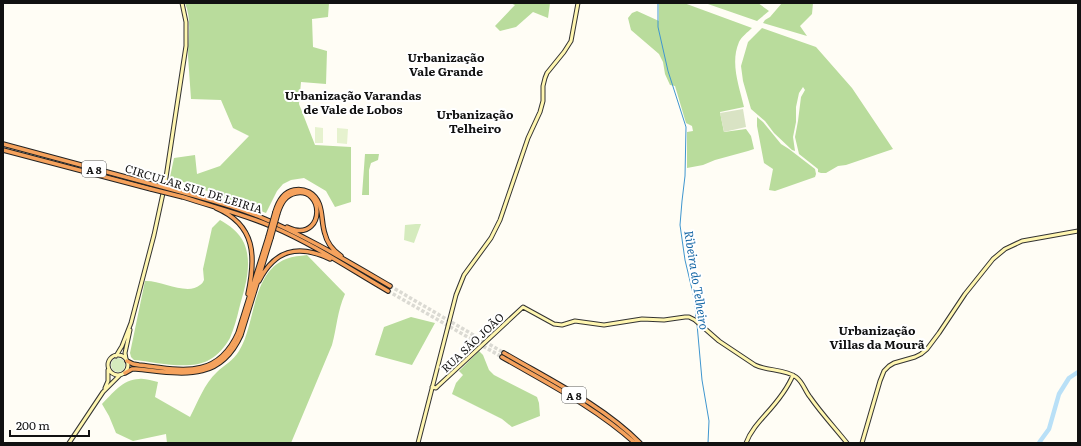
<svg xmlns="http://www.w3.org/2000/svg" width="1081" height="446" viewBox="0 0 1081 446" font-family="Literata,serif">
<rect width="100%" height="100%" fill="#fffdf5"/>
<path fill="#d5ebbd" d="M416,224H421L414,243L404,240L405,225Z
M111 365a7 7 0 1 1 14 0a7 7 0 1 1-14 0Z"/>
<path fill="#b9dc9c" d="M185,3H329L328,17L312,19L313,47L327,51L326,84L301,82L299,104L315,145L351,147V202L335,207L326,191L304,178L291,180L283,184L277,191L266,213L170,177L174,158L195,155L197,174L220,166L249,136L233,128L221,100L191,99C190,85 189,70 188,56C188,38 192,20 185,3Z
M510,3H550L548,18L533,12L516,27L500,31L495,26L515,5Z
M659,3H684L752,28C748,32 741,37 739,42C730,63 739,86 744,107L720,112L724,132L746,129L751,136L754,149L748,151L715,160L703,165L687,168V132L693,131L692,126L686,123L675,86L670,85L665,74L663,62L659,54L631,30L628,18L632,13L637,11L659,21Z
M705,3H758L769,11L757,21Z
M782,3H813L812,14L800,26L807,36L763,23L765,20L770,17Z
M762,28L816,47L852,88L893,149L846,165L838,166L826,173H821L818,172V169L799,154L795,137L798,121L801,97L805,90L803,87L799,93L796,107V122L793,137L795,151L792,150L774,133L765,121L751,109L743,81L741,66L748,42Z
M757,117L763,122L781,144L789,149L815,169L816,174L815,177L775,191L769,190L773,169L764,163L757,126Z
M365,154H379L378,160L371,163L369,170V195H362Z
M220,220C229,225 239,232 244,243C253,264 245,287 239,309C237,318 234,328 230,338C225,347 218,355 209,360C189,371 156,362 134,360L131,357L130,353L145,281C161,280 187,296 200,285C202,284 203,282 204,280L203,269L212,228Z
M307,255L345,294C337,312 337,327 332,345L291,443H167L166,434L133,441L116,433L109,416L102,404C112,394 123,379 139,379C145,378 152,381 158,382L155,397L190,417C198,402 204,384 217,372C224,365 233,361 239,351C256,324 251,273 286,259C293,256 300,256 307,255Z
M411,317L435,323L412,365L375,355L384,327Z
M479,351L483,355L489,370L494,375L537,397L539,403L540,416L512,427L502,419L452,394L456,383L463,375L459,371Z"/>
<path fill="#d9e3c4" d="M743,109L746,127L724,132L720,113Z"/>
<path fill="#e6f2cf" d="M315,127L323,128V143H315Z
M337,128L348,129L347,144L337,143Z"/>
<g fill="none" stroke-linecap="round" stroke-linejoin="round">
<path stroke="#3f96cf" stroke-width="1" d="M658,3V27L668,71L686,127L685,176L682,201L680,225L685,260L695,302L696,319
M697,324L702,380L709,421L708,443"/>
<path stroke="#b9e0f7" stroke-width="4.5" d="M1039,443L1041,440L1049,429L1059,394L1069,378L1078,372"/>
<path stroke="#dbdad3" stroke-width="3.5" stroke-dasharray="3.5 2" stroke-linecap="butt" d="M390,286L504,353
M388,291L502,357"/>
<g stroke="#333" stroke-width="5">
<path id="secondary" d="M108 365a10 10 0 1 1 20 0a10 10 0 1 1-20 0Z
M116,356L122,346L131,323L154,235L165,184L186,46V22L182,3
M126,359L125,353L130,330
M432,387L436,388L438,386L523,307L554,324L562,325L575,321L604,325L642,319L664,320L685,317H689L695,320L719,341L755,365C767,371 785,369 796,377C803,382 805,391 810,397C821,413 835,428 847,443
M105,388L108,381V370
M69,443L103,392L119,376
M418,443L456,295L464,275L491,238L500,220L528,138L540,112L543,101V86L545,78L547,73L564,52L571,41L578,3
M746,443C750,432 758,423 766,414C776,403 787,390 793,375
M862,443L880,381L884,371L889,366L894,363L915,357L921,354L927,349L939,333L965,294L993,259L1005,249L1022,241L1078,231"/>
</g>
<g stroke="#222" stroke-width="5.5">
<path id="highway" d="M3,150L151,189
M185,193C209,200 234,206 258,216C304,235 347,261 390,286
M183,197C213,207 244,214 273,227C313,244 350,269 388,291
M216,208C256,225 256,257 248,294
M275,212C278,202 283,192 294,190C299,189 305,190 309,192C325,201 320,220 325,234C327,243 334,251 341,256
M278,213C281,204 285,195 296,193C324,188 324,236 295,230C292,229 289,228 287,227
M259,281C275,249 299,244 330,259
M504,353C550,380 602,405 640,443
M502,357C547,383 595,407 635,443
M127,361L133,364L139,365C181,370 217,380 238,333L268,237
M125,373L132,369H136C179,373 219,384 241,335L271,238"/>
</g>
<use href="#secondary" stroke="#fff6b0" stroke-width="3"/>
<use href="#highway" stroke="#f5a25d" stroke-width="3.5"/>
<g stroke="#222" stroke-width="5.5" stroke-linecap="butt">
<path id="highway-bridge" d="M3,144L185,193
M151,189L183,197
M268,237L275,212
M271,238L278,213"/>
</g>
<use href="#highway-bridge" stroke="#f5a25d" stroke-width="3.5"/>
</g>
<g text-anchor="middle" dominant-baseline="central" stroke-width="4" stroke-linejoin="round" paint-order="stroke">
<g fill="#fff" stroke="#585858" stroke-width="1">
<rect x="82" y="161" width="24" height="16" rx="3"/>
<rect x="562" y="387" width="24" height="16" rx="3"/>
</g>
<g font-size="10" font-weight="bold" fill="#111">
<text x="94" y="169">A 8</text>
<text x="574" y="395">A 8</text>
</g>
<g font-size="11" fill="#111" stroke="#fff">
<text transform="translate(194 188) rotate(17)">CIRCULAR SUL DE LEIRIA</text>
<text transform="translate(472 342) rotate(-43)">RUA SÃO JOÃO</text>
</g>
<g font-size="12" font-weight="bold" fill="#111" stroke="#fff">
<text x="446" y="57">Urbanização<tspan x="446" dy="14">Vale Grande</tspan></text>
<text x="353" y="95">Urbanização Varandas<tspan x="353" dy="14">de Vale de Lobos</tspan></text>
<text x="475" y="114">Urbanização<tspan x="475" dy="14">Telheiro</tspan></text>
<text x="877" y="330">Urbanização<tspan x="877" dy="14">Villas da Mourã</tspan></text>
</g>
<g font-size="12" font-style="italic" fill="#1768a6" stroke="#fff">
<text transform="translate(697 280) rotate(81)">Ribeira do Telheiro</text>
</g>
</g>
<rect width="1081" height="446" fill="none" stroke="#111111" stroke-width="8"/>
<path d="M10 430v6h79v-6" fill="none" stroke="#111111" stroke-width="2"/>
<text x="16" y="430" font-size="12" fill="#111111" stroke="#ffffff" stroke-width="3" paint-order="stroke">200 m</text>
</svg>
